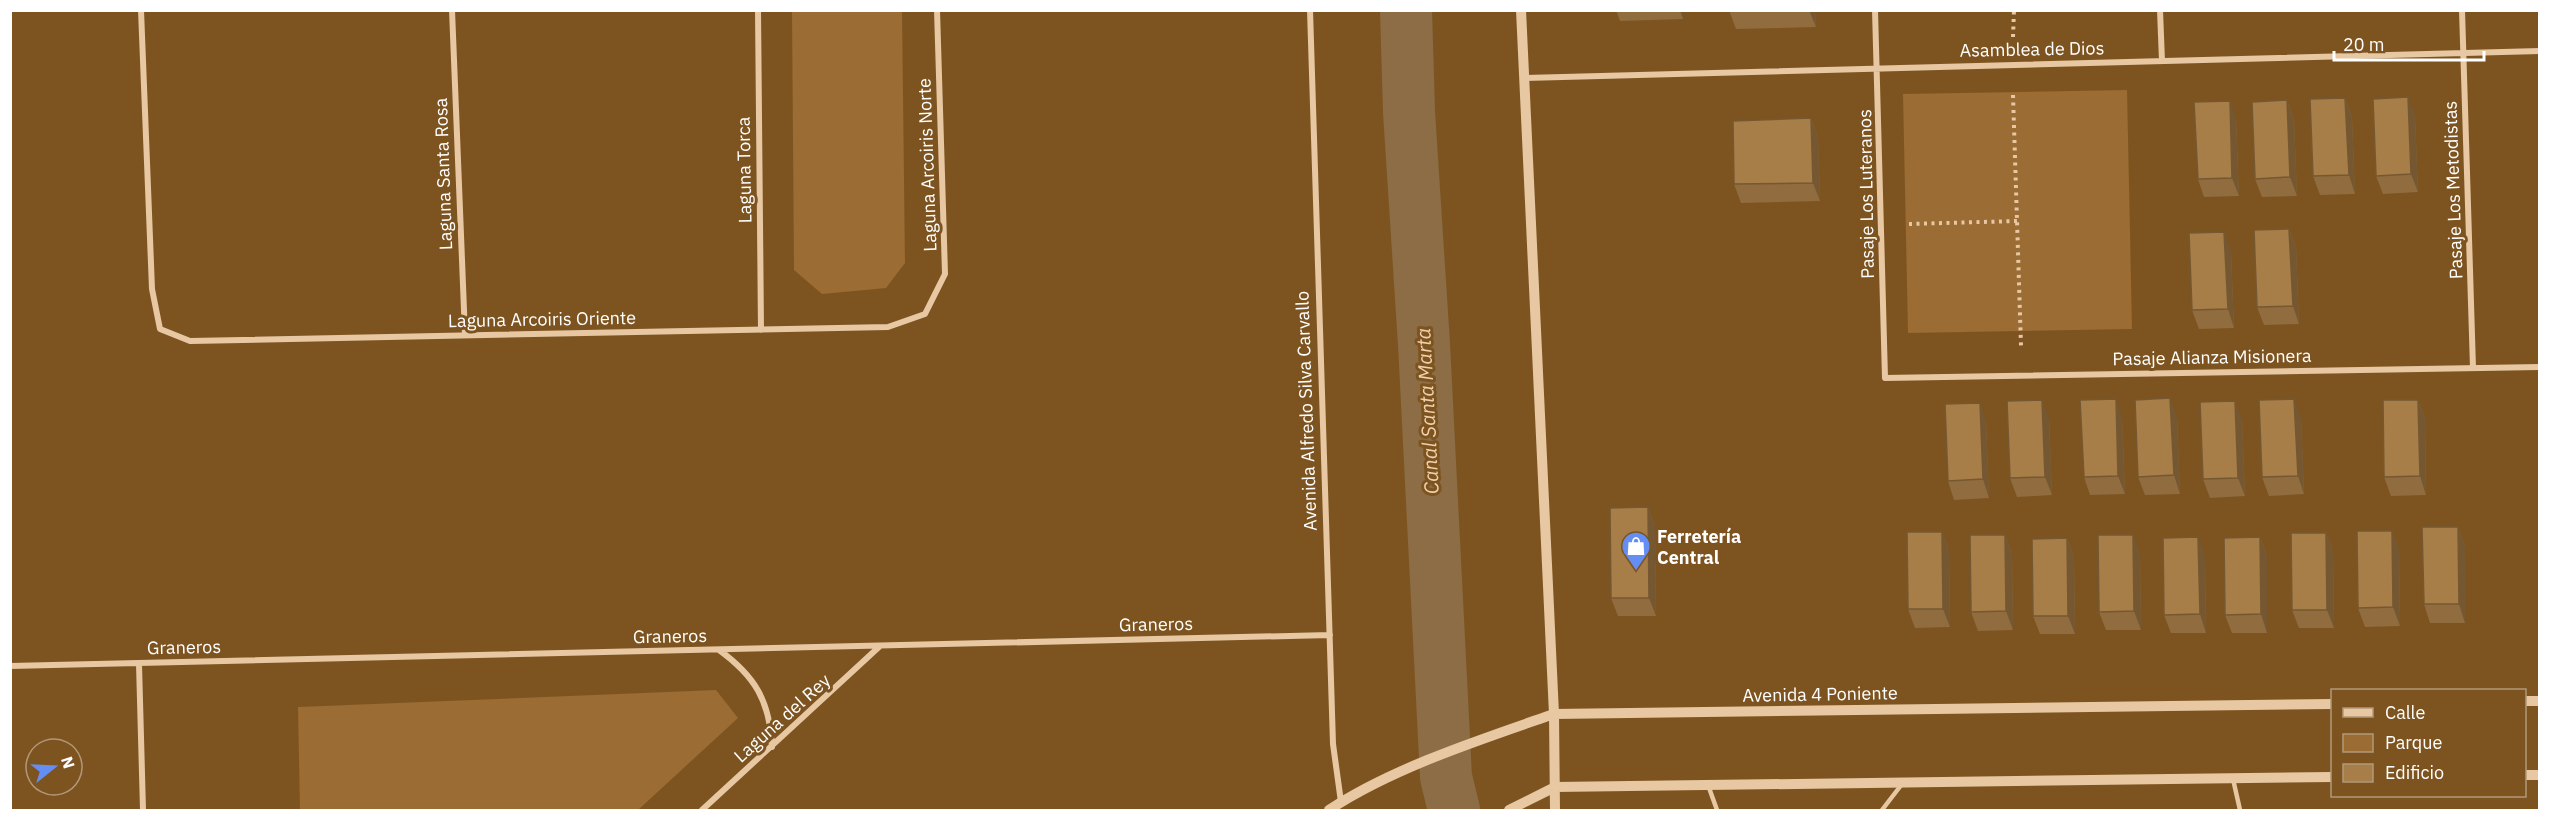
<svg xmlns="http://www.w3.org/2000/svg" width="2550" height="821" viewBox="0 0 2550 821" font-family="'IBM Plex Sans',sans-serif">
<rect width="100%" height="100%" fill="#7d5420"/>
<path fill="#9b6c33" d="M792,11H902L905,263L886,288L822,294L794,270Z
M2127,90L2132,329L1908,333L1903,94Z
M716,690L738,718L638,810H300L298,707Z"/>
<g fill="none" stroke-linecap="round" stroke-linejoin="round">
<path stroke="#8c6d46" stroke-width="52" d="M1406,10L1409,112L1424,344L1446,777L1454,810"/>
<path stroke="#e7c8a3" stroke-width="4" stroke-dasharray="3 4.5" stroke-linecap="butt" d="M2013,37L2014,10
M2013,95L2021,346
M1909,224L2017,221"/>
<path stroke="#e7c8a3" stroke-width="4.5" d="M2233,779L2240,810
M1708,785L1717,810
M1882,810L1902,784"/>
<path stroke="#e7c8a3" stroke-width="6" d="M141,10L152,289L160,329L190,341L888,327L925,314L945,274L937,10
M452,10L465,335
M758,10L761,330
M1310,10L1333,744L1341,802
M1875,10L1885,378L2540,367
M2160,10L2162,61
M2462,10L2473,368
M1525,78L2540,51
M719,650C755,676 770,701 772,747
M139,664L143,810
M10,666L1330,635
M702,810L880,646"/>
<path stroke="#e7c8a3" stroke-width="10" d="M1521,10L1554,714L1555,810
M2524,701H2540
M2524,775H2540
M1329,810C1392,768 1482,739 1554,714L2332,704
M1509,810L1555,787L2332,777"/>
</g>
<path fill="#906c3e" d="M1616,10H1683V19L1620,21Z
M1729,10H1815L1816,27L1736,29Z
M2345,98L2352,117L2355,194L2320,195L2313,176Z
M2287,100L2294,119L2297,196L2262,197L2255,179Z
M2415,116L2418,192L2383,194L2376,176Z
M1811,118L1818,137L1820,201L1741,203L1734,184Z
M2236,119L2239,196L2204,197L2198,179Z
M2289,229L2296,247L2299,324L2264,325L2257,307Z
M2231,251L2234,328L2199,329L2192,310Z
M2418,400L2425,418L2426,495L2391,496L2384,477Z
M2122,417L2125,494L2090,495L2084,477Z
M2177,417L2180,494L2145,495L2138,477Z
M2301,418L2304,494L2269,496L2262,477Z
M2049,419L2052,495L2017,497L2010,478Z
M2242,419L2245,496L2210,498L2203,479Z
M1986,421L1989,498L1954,500L1948,481Z
M1648,507L1655,526L1656,616H1618L1611,598Z
M2458,527L2465,546V623H2430L2424,604Z
M1942,532L1949,550L1950,627L1915,628L1908,609Z
M2326,533L2333,551L2334,628H2299L2292,610Z
M2005,535L2012,553L2013,630L1978,631L1971,612Z
M2260,537L2267,556V633H2232L2225,615Z
M2067,538L2074,557L2075,634H2040L2033,616Z
M2399,549L2400,626L2365,627L2358,608Z
M2140,553L2141,630H2106L2099,612Z
M2205,556L2206,633H2171L2164,615Z"/>
<path fill="#755832" d="M1680,10H1683V19Z
M1809,10H1815L1816,27Z
M2408,97L2415,116L2418,192L2411,174Z
M2345,98L2352,117L2355,194L2349,175Z
M2287,100L2294,119L2297,196L2290,177Z
M2230,101L2236,119L2239,196L2232,178Z
M1811,118L1818,137L1820,201L1813,183Z
M2289,229L2296,247L2299,324L2293,306Z
M2224,232L2231,251L2234,328L2228,309Z
M2170,398L2177,417L2180,494L2174,475Z
M2116,399L2122,417L2125,494L2118,476Z
M2294,399L2301,418L2304,494L2298,476Z
M2042,400L2049,419L2052,495L2045,477Z
M2418,400L2425,418L2426,495L2420,476Z
M2235,401L2242,419L2245,496L2238,478Z
M1980,403L1986,421L1989,498L1983,479Z
M1648,507L1655,526L1656,616L1649,598Z
M2458,527L2465,546V623L2459,604Z
M2392,531L2399,549L2400,626L2393,607Z
M1942,532L1949,550L1950,627L1943,609Z
M2326,533L2333,551L2334,628L2327,610Z
M2005,535L2012,553L2013,630L2006,611Z
M2133,535L2140,553L2141,630L2134,611Z
M2198,537L2205,556L2206,633L2200,614Z
M2260,537L2267,556V633L2261,614Z
M2067,538L2074,557L2075,634L2068,616Z"/>
<path fill="#a77d48" stroke="#755832" stroke-width="1.5" d="M2408,97L2411,174L2376,176L2373,99Z
M2345,98L2349,175L2313,176L2310,99Z
M2287,100L2290,177L2255,179L2252,102Z
M2230,101L2232,178L2198,179L2194,102Z
M1811,118L1813,183L1734,184L1733,121Z
M2289,229L2293,306L2257,307L2254,230Z
M2224,232L2228,309L2192,310L2189,233Z
M2170,398L2174,475L2138,477L2135,400Z
M2116,399L2118,476L2084,477L2080,400Z
M2294,399L2298,476L2262,477L2259,400Z
M2042,400L2045,477L2010,478L2007,401Z
M2383,400H2418L2420,476L2384,477Z
M2235,401L2238,478L2203,479L2200,402Z
M1980,403L1983,479L1948,481L1945,404Z
M1648,507L1649,598H1611L1610,508Z
M2422,527H2458L2459,604H2424Z
M2357,531H2392L2393,607L2358,608Z
M1907,532H1942L1943,609H1908Z
M2291,533H2326L2327,610H2292Z
M1970,535H2005L2006,611L1971,612Z
M2098,535H2133L2134,611L2099,612Z
M2198,537L2200,614L2164,615L2163,538Z
M2260,537L2261,614L2225,615L2224,538Z
M2067,538L2068,616H2033L2032,539Z"/>
<defs>
<g id="shop-pin" transform="scale(1.5)"><path d="M0 17L-7.5 6A9.5 9.5 0 1 1 7.5 6Z" fill="#648ef4" stroke="#7d5420"/><path d="M-5-2.5h2.3a2.7 3.5 0 0 1 5.4 0H5L5.5 6h-11ZM-1.5-2.5h3a1.5 2.3 0 0 0-3 0Z" fill="#fff"/></g>
</defs>
<g fill-rule="evenodd">
<use href="#shop-pin" x="1636" y="546"/>
</g>
<g text-anchor="middle" dominant-baseline="central" stroke-width="6" stroke-linejoin="round" paint-order="stroke">
<g font-size="18" fill="#fff" stroke="#7d5420">
<text transform="translate(2032 49) rotate(-1)">Asamblea de Dios</text>
<text transform="translate(927 165) rotate(-92)">Laguna Arcoiris Norte</text>
<text transform="translate(744 170) rotate(-91)">Laguna Torca</text>
<text transform="translate(443 174) rotate(-92)">Laguna Santa Rosa</text>
<text transform="translate(2453 190) rotate(-92)">Pasaje Los Metodistas</text>
<text transform="translate(1866 194) rotate(-91)">Pasaje Los Luteranos</text>
<text transform="translate(542 319) rotate(-1)">Laguna Arcoiris Oriente</text>
<text transform="translate(2212 357) rotate(-1)">Pasaje Alianza Misionera</text>
<text transform="translate(1306 411) rotate(-92)">Avenida Alfredo Silva Carvallo</text>
<text transform="translate(1156 624) rotate(-1)">Graneros</text>
<text transform="translate(670 636) rotate(-1)">Graneros</text>
<text transform="translate(184 647) rotate(-1)">Graneros</text>
<text transform="translate(1820 694) rotate(-1)">Avenida 4 Poniente</text>
<text transform="translate(782 718) rotate(-42)">Laguna del Rey</text>
</g>
<g font-size="18" font-weight="bold" fill="#fff" stroke="#7d5420" text-anchor="start">
<text x="1657" y="536">Ferretería<tspan x="1657" dy="21">Central</tspan></text>
</g>
<g font-size="20" font-style="italic" fill="#efd1ae" stroke="#7d5420">
<text transform="translate(1427 411) rotate(-93)">Canal Santa Marta</text>
</g>
</g>
<rect width="2550" height="821" fill="none" stroke="#ffffff" stroke-width="24"/>
<rect x="2331" y="689" width="195" height="108" fill="#7d5420" stroke="#b19879" stroke-width="1.5"/>
<rect x="2343" y="708" width="30" height="9" fill="#e7c8a3" stroke="#b19879" stroke-width="1.5"/>
<text x="2385" y="719" font-size="18" fill="#ffffff">Calle</text>
<rect x="2343" y="734" width="30" height="18" fill="#9b6c33" stroke="#b19879" stroke-width="1.5"/>
<text x="2385" y="749" font-size="18" fill="#ffffff">Parque</text>
<rect x="2343" y="764" width="30" height="18" fill="#a77d48" stroke="#b19879" stroke-width="1.5"/>
<text x="2385" y="779" font-size="18" fill="#ffffff">Edificio</text>
<g transform="translate(54 767) rotate(72)"><circle r="28" fill="#7d5420" stroke="#b19879" stroke-width="1.5"/>
<path d="M0-4.5L10 22L0 15L-10 22Z" fill="#648ef4"/>
<text y="-9" font-size="16" font-weight="bold" text-anchor="middle" fill="#ffffff">N</text>
</g>
<path d="M2334 51v9h150v-9" fill="none" stroke="#ffffff" stroke-width="3"/>
<text x="2343" y="51" font-size="18" fill="#ffffff" stroke="#7d5420" stroke-width="4.5" paint-order="stroke">20 m</text>
</svg>
